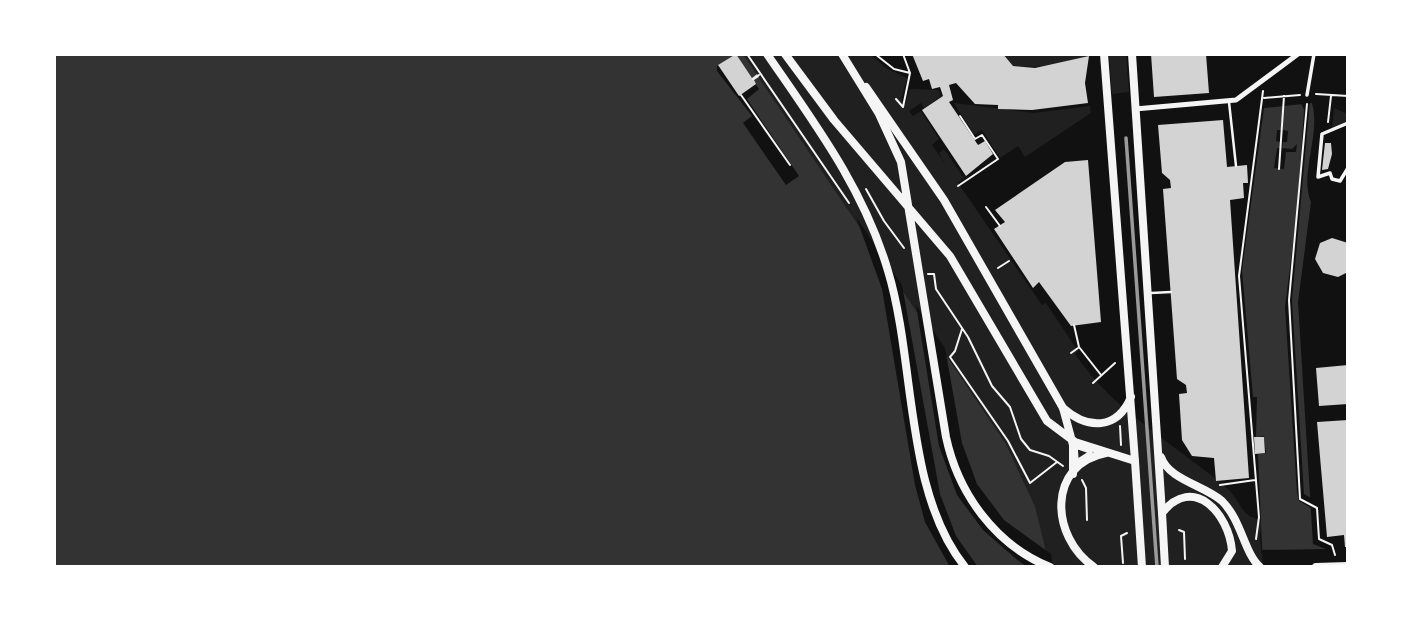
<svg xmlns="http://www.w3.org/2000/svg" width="1402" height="621" viewBox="0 0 1402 621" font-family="'Playfair Display',serif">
<rect width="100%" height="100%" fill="#111"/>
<path fill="#202020" d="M743,54H870L886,68L907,78L901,99L905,105L910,89L938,90L941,96L924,108L921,103L909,111L913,116L921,111L939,139L932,145L946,165L939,153L944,149L963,177L970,173L958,183L1042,305L1046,303L1078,351L1075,354C1114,412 1177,445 1229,490C1236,497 1241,510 1249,516C1252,517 1258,519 1262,523L1260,537L1263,567H1050L1035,506L1006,444Z
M1003,54H1087V59L1035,67L1004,65Z
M1109,54H1126L1129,92L1112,94Z
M954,103L1034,113L1090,106L1091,113L1025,157L1018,146L1000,158L982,130L974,135Z
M1334,108L1348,114V123L1332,131Z"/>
<path fill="#333" d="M54,54H743L1006,444L1035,506L1050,567H54Z
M1312,103C1321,135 1299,175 1311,202L1298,302L1313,544L1326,549V567H1263L1258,454L1266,453L1264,436L1256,437L1257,397H1253L1242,270L1264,108Z"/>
<path fill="#111" d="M736,54L759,89L747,99L799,176L786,185L743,123L752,116L717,71V66Z
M1310,100L1292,300L1304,494L1311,498V508L1299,501L1297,493L1285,307L1297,212L1304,110L1300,101Z
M1283,104V130L1288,131L1287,142H1283L1282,148L1292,149L1297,144L1296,152H1286L1284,169L1274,168L1277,148H1280V142L1276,141L1277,130H1281Z
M856,217L902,285L940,494L956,536L978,567H950L925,522L915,485L882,289Z
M916,305L945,348L962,443L977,484L1004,520L1051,554L1053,567H1027L1015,558L983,530L957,495L939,446Z
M1326,549V567H1263L1262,550Z"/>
<path fill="#d3d3d3" d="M736,54L752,78L757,74L759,77L754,80L756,84L739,96L718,65Z
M912,54H1003L1013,66L1035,68L1089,56L1085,83L1088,103L1032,110L998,109V105L975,104L956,83L949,85L953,100L949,102L978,145L985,141L993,154L966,176L922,110L943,96L940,87L932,89L929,79L923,81Z
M1151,54H1206L1209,93L1154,97Z
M1223,120L1227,167L1247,165L1248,183H1243L1244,198L1230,200L1249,478L1216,481L1214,458L1192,456L1182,440L1179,394L1187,393L1186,385L1177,379L1163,189L1171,188L1170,180L1162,173L1158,125Z
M1325,143H1331L1332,154L1328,169L1322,170Z
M1088,160L1101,322L1071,326L1039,282L1033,288L994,229L1005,222L995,210L1065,162Z
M1332,238L1348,243V272L1338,277L1323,273L1315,259L1320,243Z
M1348,365V404L1319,406L1316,368Z
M1348,420V547H1345L1344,535L1327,537L1317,422Z
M1254,437H1264L1265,453L1255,454Z"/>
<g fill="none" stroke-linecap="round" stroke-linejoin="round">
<path stroke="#f5f5f5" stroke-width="2" d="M747,54L849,203
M875,54L894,69L910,73
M753,79L759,75
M1316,94L1348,96
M741,95L790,165
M1264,98L1300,95
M896,99L903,107L910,73L903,54
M1307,104L1289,300L1300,499L1317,508L1319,539L1332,545L1335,555
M1328,122L1331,96
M1279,169L1284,96
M958,186L998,159L982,135L975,139L960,116
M866,189L884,221L904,248
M986,207L1000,226
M998,268L1009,261
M928,274H934L936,289L968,337L992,386L1010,407L1021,439L1030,450L1049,456L1063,466
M1074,325L1079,347L1101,375
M962,329L955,351L950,357L1008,441L1030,483L1057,462
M1071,353L1078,348
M1093,383L1115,363
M1120,426L1121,445
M1082,480L1086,488L1087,520
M1220,485L1255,480
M1179,530L1184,532L1185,559
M1256,539L1259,517L1239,276L1263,91
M1123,563L1121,536L1127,533"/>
<path stroke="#f5f5f5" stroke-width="2.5" d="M1229,102L1236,166
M1151,293L1171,292"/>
<path stroke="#f5f5f5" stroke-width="3.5" d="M1307,95L1314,54
M1348,123L1322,134L1318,177L1330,173L1332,179L1340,181L1348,168
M1076,447L1091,452L1077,461Z"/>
<path stroke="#f5f5f5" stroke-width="5" d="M1135,109L1236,100L1298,54"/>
<path stroke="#f5f5f5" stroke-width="8" d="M767,54C815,124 864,189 888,271C916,363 904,491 965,567
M1104,54L1135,461
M1132,54L1162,513
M866,87L944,200L1063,408C1088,430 1117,430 1131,397
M1161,457C1169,480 1204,485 1222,501C1242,521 1244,553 1260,567
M1316,567L1348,566"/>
<path stroke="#f5f5f5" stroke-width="8" d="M785,54L834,120L950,256L1047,421L1075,442L1135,461L1142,567
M842,54L879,114L901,162L946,437C958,493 995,545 1050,567
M1063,408L1073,445V474
M1094,567C1050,537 1047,464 1106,453
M1165,567L1162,513C1193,474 1229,513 1232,551L1222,567"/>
<path stroke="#9a9a9a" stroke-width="3.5" d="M1126,138L1157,567"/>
</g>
<rect width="1402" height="621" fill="none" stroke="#ffffff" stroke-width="112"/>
</svg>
